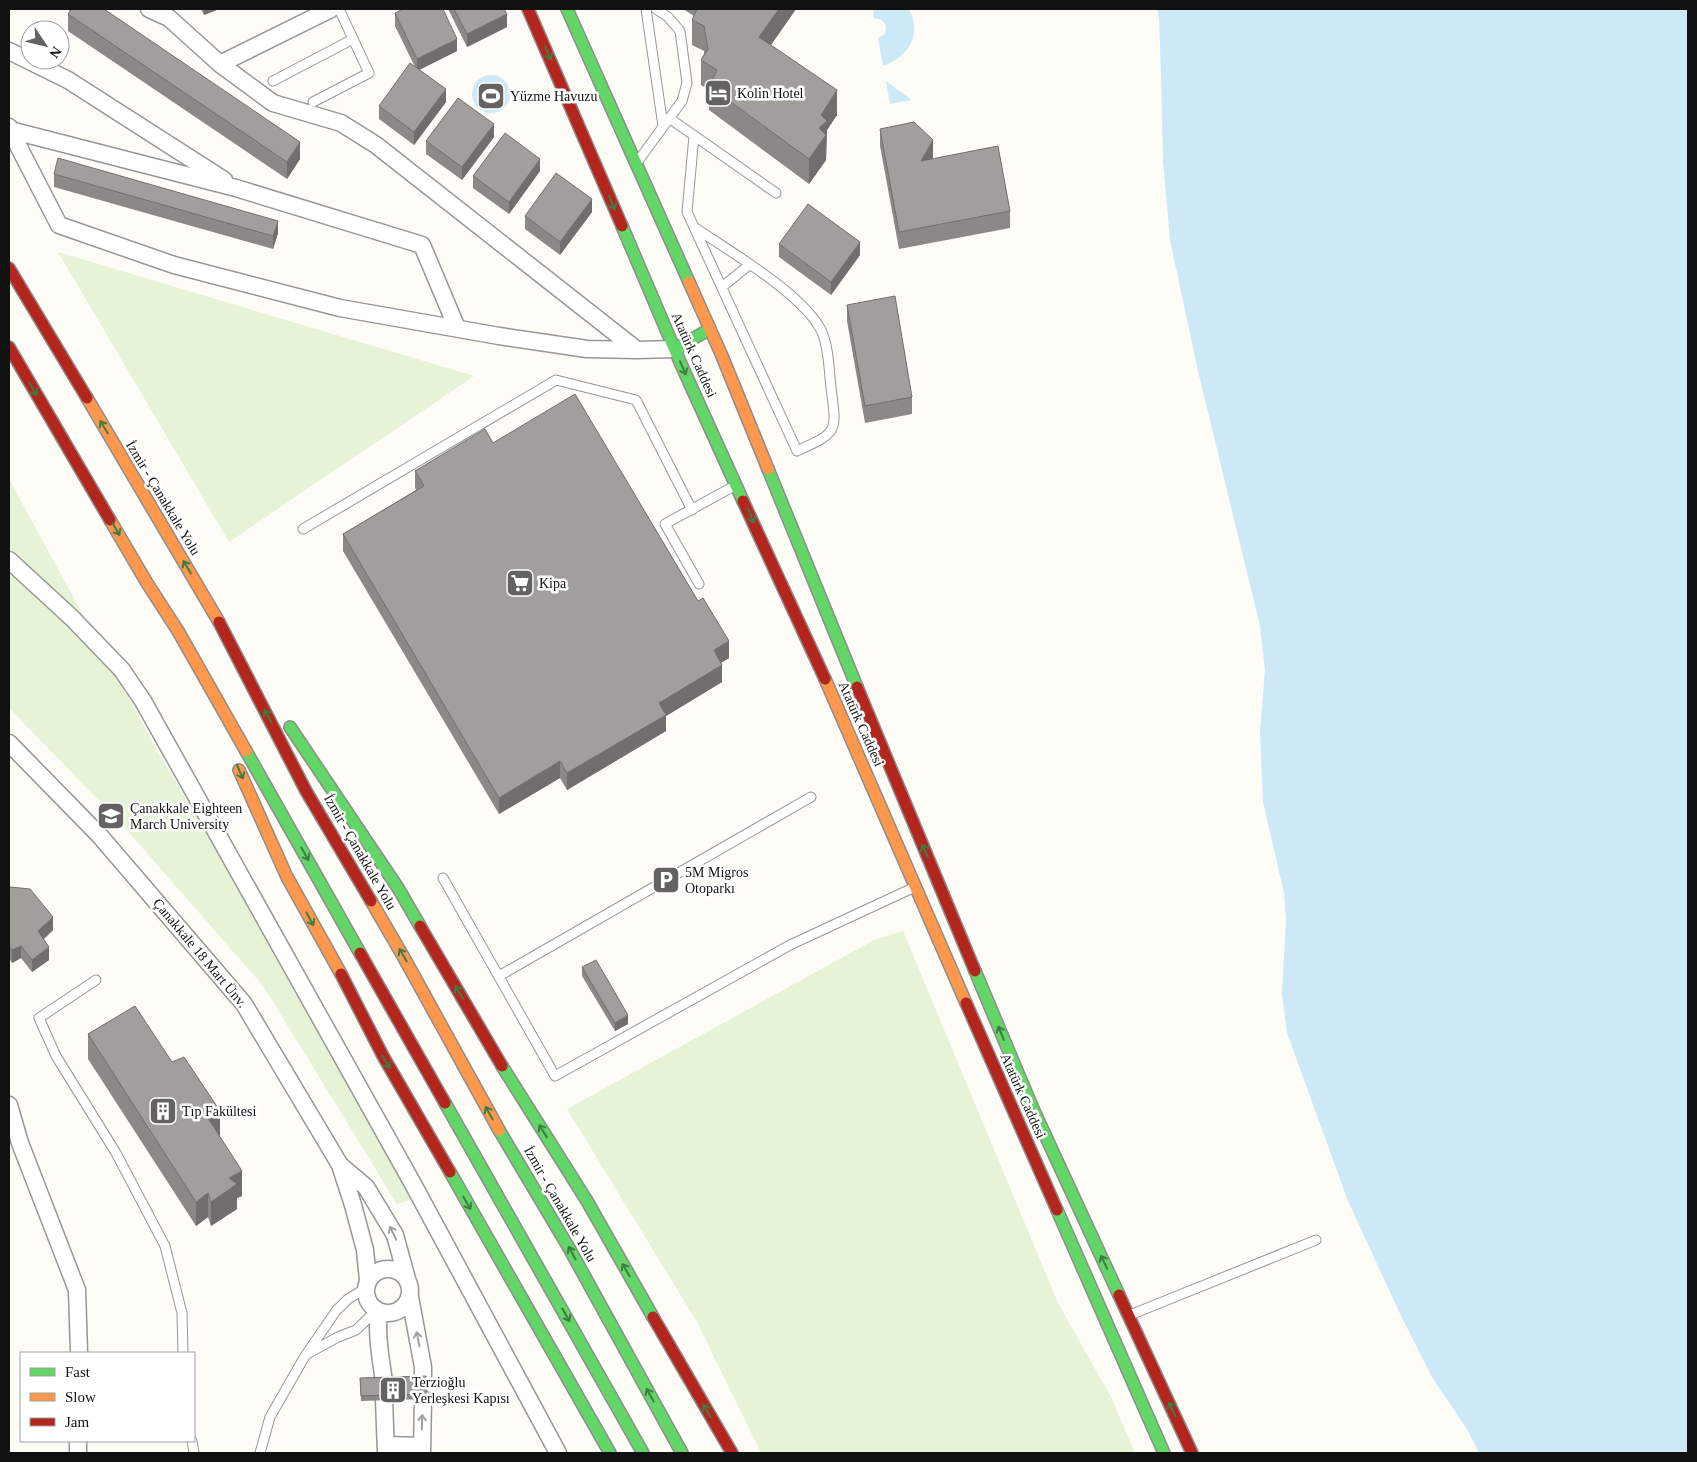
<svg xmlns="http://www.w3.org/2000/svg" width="1697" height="1462" viewBox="0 0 1697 1462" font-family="Georgia,serif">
<rect width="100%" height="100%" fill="#fdfcf7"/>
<path fill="#e7f3d7" d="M58,252L474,376L229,542Z
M9,479L159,754L296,982L412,1199L397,1204L264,987L118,820L9,708Z
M903,931L1058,1303L1111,1397L1135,1453H761L697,1322L567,1109L874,940Z"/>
<path fill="#cde8f7" d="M873,9H909C923,34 908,57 883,66L878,38L885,34L886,26L882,20L874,18Z
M1157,9H1688V1453H1479L1467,1429L1432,1377L1401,1316L1348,1201L1287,1033L1282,994L1286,920L1284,893L1263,802L1260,733L1265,670L1260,626L1198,371L1170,240L1163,161L1161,74L1159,19Z
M472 94a19 19 0 1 1 38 0a19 19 0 1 1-38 0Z
M886,81L912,100L890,104Z"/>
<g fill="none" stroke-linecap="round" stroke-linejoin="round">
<g stroke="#979795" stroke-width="11">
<path id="lane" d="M646,9L663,126
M273,81L353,39
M313,102L369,73L339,9
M669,118L776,193
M638,161L682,101L687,83L680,31L668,17L656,9
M694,227C729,251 805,295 822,332C829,349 829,370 831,388C837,433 838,432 797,451L687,212L694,136
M722,287L749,265
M303,529L556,380L636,400L692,510
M699,584L665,524L736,485
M443,878L555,1076L790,945L915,887
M499,976L811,797
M96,980L39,1018L56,1056L116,1153L165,1246L182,1313L183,1353
M1130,1315L1316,1240
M307,1354L338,1337L356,1330L377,1310
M192,1441L194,1453
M260,1453L270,1417L305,1356L336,1311L348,1299L366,1288"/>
</g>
<g stroke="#979795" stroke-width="19">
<path id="street" d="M149,9L169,18L220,64L273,103L341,123L376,145L637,350L675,349
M9,51L68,80L224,180
M220,64L331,9
M9,127L10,130L236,188L422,245L457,328
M10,130L59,225L174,265L340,308L499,336L587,349L637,350
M9,560L72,618L122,670L143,701L413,1184L558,1453
M9,743L100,836L244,1004L340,1165L353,1205L365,1250L368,1280
M9,1105L20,1143L77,1290L79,1353
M340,1165L366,1187L395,1235L407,1279
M366 1291a22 22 0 1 1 44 0a22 22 0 1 1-44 0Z
M410,1297L423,1367V1381
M379,1312C376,1335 381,1359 384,1382
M384,1400L386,1453
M386,1445L422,1446
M78,1453V1441
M422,1453L423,1399"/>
</g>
<g stroke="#8e8d8b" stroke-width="14">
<path id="fast" d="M567,9L689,282
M622,226L680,362L743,501
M675,349L710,329
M768,469L857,687
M290,727L398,888L420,926
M246,751L360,953
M975,971L1034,1111L1119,1295
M502,1066L587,1201L653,1317
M445,1103L643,1453
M499,1130L569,1248L682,1453
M450,1172L610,1453
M1057,1210L1164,1453"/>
</g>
<g stroke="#8e8d8b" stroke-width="14">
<path id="slow" d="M689,282L722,356L768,469
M87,398L219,622
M110,520L147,583L178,631L246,751
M825,679L966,1003
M239,770L287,877L341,974
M371,901L403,956L499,1130"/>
</g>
<g stroke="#8e8d8b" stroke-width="14">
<path id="jam" d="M528,9L622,226
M9,268L87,398
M9,347L110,520
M743,501L825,679
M219,622L306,791L371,901
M857,687L975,971
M420,926L502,1066
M360,953L445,1103
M341,974L383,1056L450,1172
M966,1003L1057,1210
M1119,1295L1192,1453
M653,1317L732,1453"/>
</g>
<use href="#lane" stroke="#fffffe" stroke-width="9"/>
<use href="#street" stroke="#fffffe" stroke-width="16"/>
<use href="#fast" stroke="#63d668" stroke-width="11"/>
<use href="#slow" stroke="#ff974d" stroke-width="11"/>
<use href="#jam" stroke="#b3261e" stroke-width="11"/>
</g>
<path fill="#8a8986" d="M71,9H104L300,159L287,179L68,31V14Z
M201,9H219L204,15Z
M448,9H504L507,27L467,47Z
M683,9H796L771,45L837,115L827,130L826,160L809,184L709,110V90L701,85V60L704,54V51L692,45V20L694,16Z
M395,13L457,51L419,70L446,102L414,145L379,119V106L415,67L395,26Z
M880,129L933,157L932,159L1010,211V228L899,249L880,146Z
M494,137L462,180L426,154V141Z
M540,171L509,214L473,188V176Z
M54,174L278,233L273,249L54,187Z
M592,212L560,255L525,229V216Z
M779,244L860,255L831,295L779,257Z
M847,305L912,397V414L865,423L847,321Z
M493,443L729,658L721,663L722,682L666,716V731L567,790L560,778L499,814L343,551V534L416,490L415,488V471Z
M9,888L53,930L44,939L49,960L32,972L21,958L12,963L9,958Z
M582,967L628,1024L615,1031L582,976Z
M88,1034L172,1062L220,1136L242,1196L237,1198V1209L211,1226L208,1217L196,1226L88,1059Z
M426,1376V1399L361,1401L360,1378Z"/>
<path fill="#716f6d" d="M204,9H219L204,15Z
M779,9H796L759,62V37Z
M507,14V27L467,47V34Z
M457,39V51L417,71V59Z
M446,89V102L414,145V132Z
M837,90V115L827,130L826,160L809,184V159L819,128L821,115Z
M494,124V137L462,180V167Z
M933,140V157L921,178V161Z
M300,142V159L287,179V162Z
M540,159V171L509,214V202Z
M592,199V212L560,255V242Z
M278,221V233L273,249V236Z
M860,242V255L831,295V282Z
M729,641V658L714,667V650Z
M722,665V682L666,716V731L567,790V773L659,703Z
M560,761V778L499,814V798Z
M53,917V930L38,944V931Z
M21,946V958L12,963V950Z
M49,947V960L32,972V960Z
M628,1015V1024L615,1031V1023Z
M220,1111V1136L208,1143V1118Z
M242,1171V1196L237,1198V1209L211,1226V1202L229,1178Z
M208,1193V1217L196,1226V1202Z"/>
<path fill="#a19f9c" stroke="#716f6d" d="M71,9H104L300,142L287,162L68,14Z
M403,9H443L457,39L417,59L395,13Z
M454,9H504L507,14L467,34Z
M697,9H779L759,37L837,90L821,115L827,121L819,128L826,135L809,159L709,86L717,70L701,60L708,49L704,26L692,20Z
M410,63L446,89L414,132L379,106Z
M458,98L494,124L462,167L426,141Z
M914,122L933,140L921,161L998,146L1010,211L899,232L880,129Z
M505,133L540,159L509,202L473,176Z
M58,158L278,221L273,236L54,174Z
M556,173L592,199L560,242L525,216Z
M808,204L860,242L831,282L779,244Z
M895,296L912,397L865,406L847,305Z
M575,394L698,601L703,598L729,641L714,650L722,665L659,703L666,715L567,773L560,761L499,798L343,534L424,486L415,471L485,429L493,443Z
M10,887L30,889L53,917L38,931L49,947L32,960L21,946L12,950L9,946V888Z
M596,960L628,1015L615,1023L582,967Z
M135,1006L172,1062L184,1057L220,1111L208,1118L242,1171L229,1178L237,1184L211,1202L208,1193L196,1202L88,1034Z
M426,1376V1394L361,1396L360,1378Z"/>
<defs><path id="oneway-shaft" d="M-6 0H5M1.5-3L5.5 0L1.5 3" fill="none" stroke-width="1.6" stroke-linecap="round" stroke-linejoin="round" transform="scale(1.25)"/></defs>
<g stroke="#3e7d41">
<use href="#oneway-shaft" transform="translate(548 53) rotate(67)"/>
<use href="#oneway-shaft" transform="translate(612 203) rotate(67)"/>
<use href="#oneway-shaft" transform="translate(683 368) rotate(66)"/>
<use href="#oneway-shaft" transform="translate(33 389) rotate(60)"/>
<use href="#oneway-shaft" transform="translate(104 427) rotate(-121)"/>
<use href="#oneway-shaft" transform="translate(751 516) rotate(66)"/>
<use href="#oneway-shaft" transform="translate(116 529) rotate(60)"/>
<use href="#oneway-shaft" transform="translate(187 567) rotate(-121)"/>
<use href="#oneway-shaft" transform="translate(268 716) rotate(-118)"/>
<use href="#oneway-shaft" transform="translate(240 772) rotate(66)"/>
<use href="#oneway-shaft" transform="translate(925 851) rotate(-113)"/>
<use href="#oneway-shaft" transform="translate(305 854) rotate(61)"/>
<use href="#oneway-shaft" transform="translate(310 919) rotate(61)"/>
<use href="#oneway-shaft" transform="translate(403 955) rotate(-120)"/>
<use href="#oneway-shaft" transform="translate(459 992) rotate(-120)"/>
<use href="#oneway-shaft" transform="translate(1001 1033) rotate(-113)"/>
<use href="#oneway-shaft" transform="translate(386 1062) rotate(60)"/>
<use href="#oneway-shaft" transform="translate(489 1113) rotate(-119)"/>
<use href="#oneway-shaft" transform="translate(543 1131) rotate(-122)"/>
<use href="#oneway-shaft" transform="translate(467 1203) rotate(60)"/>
<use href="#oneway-shaft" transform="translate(572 1253) rotate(-119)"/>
<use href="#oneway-shaft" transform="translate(1104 1262) rotate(-115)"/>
<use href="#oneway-shaft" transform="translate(626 1270) rotate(-120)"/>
<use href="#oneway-shaft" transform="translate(566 1315) rotate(61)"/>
<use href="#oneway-shaft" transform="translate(650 1395) rotate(-119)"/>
<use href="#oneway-shaft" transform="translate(1172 1409) rotate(-115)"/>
<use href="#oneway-shaft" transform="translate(707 1411) rotate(-120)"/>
</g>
<g stroke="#a0a09f">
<use href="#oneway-shaft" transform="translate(393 1233) rotate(-116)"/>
<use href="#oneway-shaft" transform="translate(418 1339) rotate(-101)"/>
<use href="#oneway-shaft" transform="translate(422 1422) rotate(-89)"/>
</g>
<defs>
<g id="hotel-square" transform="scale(1.4375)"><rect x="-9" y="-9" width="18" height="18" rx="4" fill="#646362" stroke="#fff"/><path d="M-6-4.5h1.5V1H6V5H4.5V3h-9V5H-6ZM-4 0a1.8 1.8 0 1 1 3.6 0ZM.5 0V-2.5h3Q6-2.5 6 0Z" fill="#fff"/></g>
<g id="stadium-square" transform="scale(1.4375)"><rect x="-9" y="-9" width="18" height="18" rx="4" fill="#646362" stroke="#fff"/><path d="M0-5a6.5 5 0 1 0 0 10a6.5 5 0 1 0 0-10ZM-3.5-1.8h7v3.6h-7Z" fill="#fff"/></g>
<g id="supermarket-square" transform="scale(1.4375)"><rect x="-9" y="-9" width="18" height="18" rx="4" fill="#646362" stroke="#fff"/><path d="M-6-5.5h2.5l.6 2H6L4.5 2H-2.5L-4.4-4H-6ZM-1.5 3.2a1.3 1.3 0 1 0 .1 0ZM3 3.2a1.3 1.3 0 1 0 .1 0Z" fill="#fff"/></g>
<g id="university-square" transform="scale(1.4375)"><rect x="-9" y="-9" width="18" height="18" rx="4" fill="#646362" stroke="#fff"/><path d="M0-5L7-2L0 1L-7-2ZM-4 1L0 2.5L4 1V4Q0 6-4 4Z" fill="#fff"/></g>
<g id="parking-square" transform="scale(1.4375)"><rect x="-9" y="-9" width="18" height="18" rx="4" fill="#646362" stroke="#fff"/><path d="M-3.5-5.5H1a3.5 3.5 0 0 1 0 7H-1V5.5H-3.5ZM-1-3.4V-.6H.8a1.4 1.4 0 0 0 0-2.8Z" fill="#fff"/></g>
<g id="building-square" transform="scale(1.4375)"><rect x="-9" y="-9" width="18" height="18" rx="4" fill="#646362" stroke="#fff"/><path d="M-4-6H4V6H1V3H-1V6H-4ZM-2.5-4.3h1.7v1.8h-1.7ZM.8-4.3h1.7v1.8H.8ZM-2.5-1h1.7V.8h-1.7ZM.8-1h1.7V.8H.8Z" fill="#fff"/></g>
</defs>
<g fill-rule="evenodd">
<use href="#hotel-square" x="718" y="93"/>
<use href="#stadium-square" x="491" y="96"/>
<use href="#supermarket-square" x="520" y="583"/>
<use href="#university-square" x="111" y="816"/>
<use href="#parking-square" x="666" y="880"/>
<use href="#building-square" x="163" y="1111"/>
<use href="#building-square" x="393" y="1390"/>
</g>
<g text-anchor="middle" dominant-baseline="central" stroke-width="5" stroke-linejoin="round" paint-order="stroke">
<g font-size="14" fill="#111" stroke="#fff" text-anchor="start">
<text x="737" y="93">Kolin Hotel</text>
<text x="510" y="96">Yüzme Havuzu</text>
<text x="539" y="583">Kipa</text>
<text x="130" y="808">Çanakkale Eighteen<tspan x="130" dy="16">March University</tspan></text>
<text x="685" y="872">5M Migros<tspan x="685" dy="16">Otoparkı</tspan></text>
<text x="182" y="1111">Tıp Fakültesi</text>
<text x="412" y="1382">Terzioğlu<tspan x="412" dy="16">Yerleşkesi Kapısı</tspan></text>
</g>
<g font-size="14" fill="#111" stroke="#fff">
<text transform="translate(694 355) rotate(66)">Atatürk Caddesi</text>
<text transform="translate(163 498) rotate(59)">İzmir - Çanakkale Yolu</text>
<text transform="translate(861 724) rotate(66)">Atatürk Caddesi</text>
<text transform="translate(360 852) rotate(60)">İzmir - Çanakkale Yolu</text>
<text transform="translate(200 953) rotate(50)">Çanakkale 18 Mart Ünv.</text>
<text transform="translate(1023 1096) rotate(66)">Atatürk Caddesi</text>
<text transform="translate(560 1204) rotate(60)">İzmir - Çanakkale Yolu</text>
</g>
</g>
<rect width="1697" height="1462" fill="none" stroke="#111111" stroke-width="20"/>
<rect x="20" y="1352" width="175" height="90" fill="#ffffff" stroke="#a0a0a0"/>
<rect x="30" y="1368" width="25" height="8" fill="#63d668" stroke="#a0a0a0"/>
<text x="65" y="1377" font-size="15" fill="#111111">Fast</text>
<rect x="30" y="1393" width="25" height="8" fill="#ff974d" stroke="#a0a0a0"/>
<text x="65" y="1402" font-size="15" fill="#111111">Slow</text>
<rect x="30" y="1418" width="25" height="8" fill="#b3261e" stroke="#a0a0a0"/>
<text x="65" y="1427" font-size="15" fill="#111111">Jam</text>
<g transform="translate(45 45) rotate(125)"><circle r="24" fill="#ffffff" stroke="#a0a0a0"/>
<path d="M0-4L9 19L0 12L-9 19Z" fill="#646362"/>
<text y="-8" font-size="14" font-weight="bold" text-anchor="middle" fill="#111111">N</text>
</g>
</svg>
